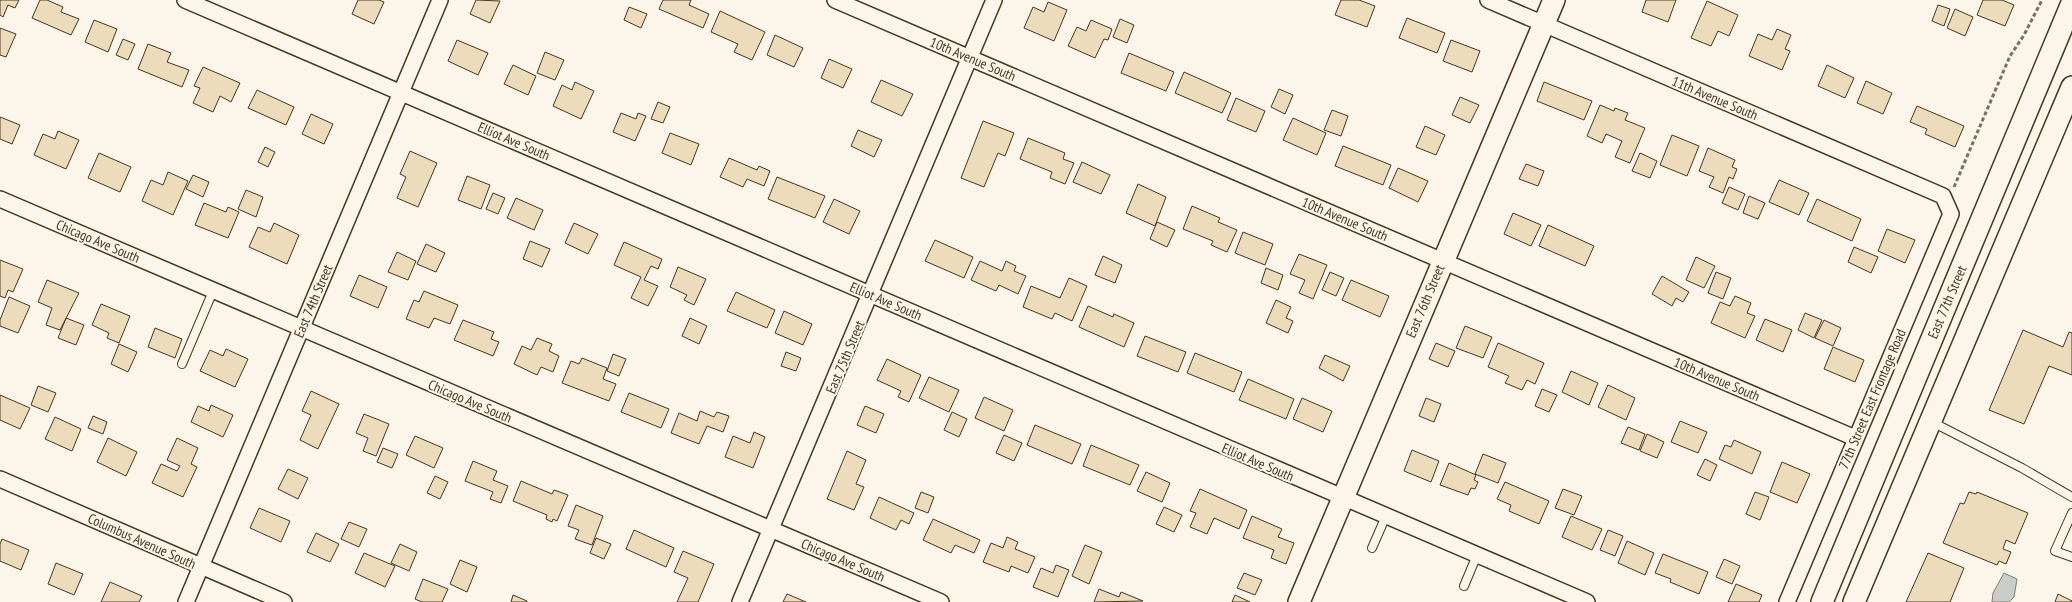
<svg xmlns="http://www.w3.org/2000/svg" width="2072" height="602" viewBox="0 0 2072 602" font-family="'PT Sans Narrow',sans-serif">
<rect width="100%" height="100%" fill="#fbf6e9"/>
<path fill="#c9cecd" stroke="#887966" d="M2004,573L2017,579L2014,597L2009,602H1992L1993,593Z"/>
<path fill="#ecdcbc" stroke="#4a3520" d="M0,0H19L15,8L8,5L3,17L0,15Z
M40,0H47L63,7L61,12L79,19L71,35L32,18Z
M358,0H379L384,2L374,24L352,14Z
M476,0L500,1L490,23L470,14Z
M663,0H691L689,5L709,14L703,28L659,9Z
M1341,0H1359L1375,6L1367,27L1335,15Z
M1646,0H1676L1668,22L1642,12Z
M1983,0H2002L2014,5L2005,26L1977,15Z
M1707,1L1738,15L1729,36L1718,31L1711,46L1691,38Z
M1048,2L1067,10L1054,41L1024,28L1033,7L1044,12Z
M1938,5L1950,9L1944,26L1932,21Z
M629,7L647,14L641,28L624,20Z
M1955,9L1973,17L1965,36L1947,28Z
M720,11L765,32L752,60L734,52L738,44L711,32Z
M1407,18L1445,33L1437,53L1399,38Z
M1120,19L1134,25L1127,43L1113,37Z
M94,20L117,29L108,52L85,42Z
M1091,20L1112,29L1108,40L1104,39L1095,58L1068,46L1077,27L1086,31Z
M0,28L16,34L6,57L0,55Z
M1777,29L1791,35L1785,49L1790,51L1782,70L1749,56L1758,34L1772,40Z
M775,35L803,48L794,67L767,55Z
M123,39L135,44L128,60L116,55Z
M457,40L488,53L478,75L448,61Z
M1451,40L1480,51L1472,72L1443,61Z
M148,44L171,53L167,62L189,70L182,87L138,69Z
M545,52L564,60L555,80L537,73Z
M1129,53L1174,72L1166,91L1121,73Z
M829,59L852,69L843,88L821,78Z
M513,65L536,76L528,95L504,84Z
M1827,65L1854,78L1845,98L1818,86Z
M203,67L240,83L231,102L220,96L213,112L193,103L200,88L194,86Z
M1184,72L1231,93L1222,113L1175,93Z
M881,80L913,94L902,116L871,102Z
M1866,81L1892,93L1883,114L1857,103Z
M575,82L594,91L581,119L553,106L562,85L572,90Z
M1544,82L1592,101L1584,120L1537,101Z
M1279,89L1293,95L1285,114L1271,107Z
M257,90L294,107L286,125L248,108Z
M1460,97L1479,105L1470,123L1452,115Z
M1236,98L1265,111L1256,132L1227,120Z
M658,102L670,107L663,123L651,119Z
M1600,105L1614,111L1615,108L1628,113L1625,120L1645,128L1630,163L1615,157L1622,141L1606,134L1602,143L1587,136Z
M1917,106L1964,126L1955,147L1925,134L1927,129L1910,122Z
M1332,110L1348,116L1341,136L1324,130Z
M621,113L636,119L638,113L646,116L635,141L613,132Z
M311,114L333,124L324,144L302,134Z
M0,117L20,125L12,144L0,139Z
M1293,118L1326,133L1317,155L1283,140Z
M983,121L1014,133L1005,156L998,153L984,187L961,178Z
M1425,126L1445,135L1436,155L1416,147Z
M858,130L882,140L874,157L851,146Z
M58,131L79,140L66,169L34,155L43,134L55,139Z
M670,133L699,144L691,165L662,153Z
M1672,135L1699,146L1687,176L1660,165Z
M1028,138L1065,153L1063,159L1074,163L1065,184L1050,178L1052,172L1020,159Z
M1343,146L1391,165L1383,185L1335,166Z
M265,147L275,152L268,167L258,162Z
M1708,148L1735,160L1732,167L1737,169L1733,179L1729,177L1723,193L1709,187L1714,177L1699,171Z
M410,151L437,163L418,207L397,198L406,177L400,174Z
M99,153L131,167L120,192L88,178Z
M1640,153L1657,161L1650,178L1632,171Z
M729,158L757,170L759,166L770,171L764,186L747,179L743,187L720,177Z
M1082,162L1110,175L1101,194L1073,182Z
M1526,164L1544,171L1538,186L1519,179Z
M1398,168L1428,181L1418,202L1389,188Z
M168,172L188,181L173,215L142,201L151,180L163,185Z
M193,175L209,182L203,197L186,189Z
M467,176L490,185L481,209L458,200Z
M777,177L825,196L815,218L768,199Z
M1779,180L1809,193L1799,215L1769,202Z
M1138,184L1166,197L1155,226L1126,213Z
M1729,187L1745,194L1738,210L1722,203Z
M246,190L263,197L256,217L238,209Z
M493,193L505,198L498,214L486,209Z
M1749,196L1765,203L1758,219L1743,213Z
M516,198L543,210L534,230L507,218Z
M834,199L860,211L849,234L823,222Z
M1817,199L1861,219L1852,241L1807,221Z
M204,203L226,212L228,207L239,212L228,238L195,225Z
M1192,206L1220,218L1218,222L1237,230L1227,252L1211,245L1213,241L1183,229Z
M1513,213L1541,225L1531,246L1504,234Z
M1157,222L1175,230L1167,247L1150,239Z
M274,223L299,235L287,264L249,247L258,227L270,232Z
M574,223L598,234L588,254L565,243Z
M1548,225L1594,246L1585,266L1539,246Z
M1887,229L1915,240L1905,263L1878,251Z
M1243,232L1273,244L1265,265L1235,253Z
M935,240L973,257L964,278L925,261Z
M530,241L550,249L542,267L523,259Z
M624,242L662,259L658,269L651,266L644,280L658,286L648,306L631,298L641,277L614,265Z
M426,244L445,253L436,272L417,264Z
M1854,247L1878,257L1871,273L1848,262Z
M397,252L416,261L408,280L388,272Z
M1299,254L1327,265L1313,299L1299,293L1305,280L1290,274Z
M1103,256L1122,265L1115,283L1095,275Z
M1696,257L1715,266L1704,288L1686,280Z
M0,260L23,269L13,292L8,290L5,298L0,296Z
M980,261L1002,271L1006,261L1016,266L1014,271L1026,276L1018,294L999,285L996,291L971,280Z
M678,267L706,279L694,305L684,300L687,295L670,287Z
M1266,268L1283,275L1278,290L1261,283Z
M1330,272L1344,278L1336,296L1322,290Z
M1716,272L1731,278L1723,299L1708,293Z
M359,275L387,287L378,308L350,296Z
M1662,276L1689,292L1683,302L1676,298L1672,306L1652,294Z
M1069,278L1087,286L1072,321L1055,313L1052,319L1023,307L1031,286L1060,298Z
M47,280L79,293L60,330L46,325L52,308L38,302Z
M1351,280L1389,296L1380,317L1342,300Z
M424,291L458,305L450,324L434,318L429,328L406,319L414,300L419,302Z
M736,292L775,310L767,328L727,311Z
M1735,296L1751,303L1747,313L1755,316L1745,338L1711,323L1720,302L1730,306Z
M9,297L30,306L18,333L0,326V320Z
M1276,300L1291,307L1286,318L1293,321L1288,333L1266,323Z
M101,304L130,316L119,343L107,338L109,333L92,325Z
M1088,306L1113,317L1114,314L1134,323L1124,347L1079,327Z
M784,311L812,324L803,345L775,333Z
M1805,313L1822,320L1814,338L1798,330Z
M66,318L84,325L76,345L58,338Z
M690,318L707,326L699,344L682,336Z
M1765,319L1792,330L1783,352L1756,340Z
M463,320L494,332L491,339L499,342L493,356L454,340Z
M1824,320L1841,328L1833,346L1815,338Z
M1465,326L1492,337L1483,358L1456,348Z
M155,328L182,339L175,358L148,347Z
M2023,330L2063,347L2069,332L2072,333V375L2049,366L2024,424L1989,410Z
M1145,336L1186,352L1178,372L1137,356Z
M537,338L552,344L549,351L559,356L553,372L541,367L537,375L514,364L522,346L531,350Z
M1436,343L1455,351L1448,367L1429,359Z
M1498,343L1544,363L1535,384L1527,380L1522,390L1505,383L1509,376L1488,367Z
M119,344L137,352L128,372L111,364Z
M1833,347L1864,360L1855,382L1824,369Z
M226,349L248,359L235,387L200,371L210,350L223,356Z
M786,352L801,358L796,371L781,366Z
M1195,353L1242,372L1234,392L1187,373Z
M613,354L626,359L619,376L607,371Z
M1325,355L1350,366L1343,381L1319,368Z
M582,358L607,368L603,379L616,384L609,401L562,383L571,361L579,364Z
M887,359L921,375L909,402L898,397L901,391L877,380Z
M1571,371L1598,383L1589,405L1562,392Z
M929,377L959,390L949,412L919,398Z
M1248,379L1294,399L1286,419L1239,400Z
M1608,385L1635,398L1626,420L1598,407Z
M38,386L56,393L48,412L31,405Z
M1542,389L1557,395L1549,412L1535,406Z
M311,391L339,404L318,449L300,440L311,415L302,411Z
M629,393L669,409L661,428L621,412Z
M0,395L30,408L20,429L0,420Z
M984,397L1013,410L1004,431L975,418Z
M1302,398L1332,411L1323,432L1293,419Z
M1426,398L1441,404L1434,422L1419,416Z
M211,405L233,415L223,437L191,422L198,406L209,411Z
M865,406L884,414L876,433L857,425Z
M700,411L714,417L717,412L729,416L723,432L707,426L699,444L671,433L679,413L697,421Z
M952,412L967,419L959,437L944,430Z
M364,414L389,424L376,456L363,451L368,438L356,433Z
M93,416L107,422L103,434L88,428Z
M55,417L81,429L72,451L45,439Z
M1680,421L1707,432L1698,453L1671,442Z
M1035,425L1081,444L1072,464L1027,445Z
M1628,427L1645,434L1639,450L1621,443Z
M754,432L765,437L753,468L725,457L733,436L750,443Z
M1647,434L1664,442L1657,458L1640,451Z
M1004,435L1022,443L1014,461L996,453Z
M415,436L443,448L434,468L406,455Z
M108,438L137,452L126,476L97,462Z
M177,438L198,448L191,464L197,467L183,497L152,483L161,464L177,471L180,466L167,460Z
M1734,440L1761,452L1752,474L1719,459L1725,445L1731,447Z
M1091,445L1139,465L1130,485L1083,466Z
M383,448L398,454L392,468L377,462Z
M1412,450L1439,461L1431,482L1404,471Z
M847,451L866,460L856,484L864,487L854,510L827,499Z
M1483,454L1506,463L1498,483L1475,474Z
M1705,459L1717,465L1710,481L1697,475Z
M473,461L497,471L493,480L508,486L501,503L490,499L493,492L465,481Z
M1782,462L1810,474L1797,503L1770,492Z
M1449,463L1476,475L1474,480L1478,482L1475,489L1471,488L1468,495L1440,485Z
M288,469L308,478L298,499L278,489Z
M1146,472L1170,483L1162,502L1137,491Z
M435,476L448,482L440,499L427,493Z
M521,481L552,494L554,490L568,495L557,521L553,519L552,522L546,519L547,515L513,501Z
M1505,482L1549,501L1539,524L1509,511L1511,505L1497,499Z
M1200,489L1247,510L1239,529L1214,518L1207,534L1190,527L1196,513L1190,511Z
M1563,489L1582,496L1574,515L1555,508Z
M921,492L934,497L928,513L915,508Z
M1755,492L1769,497L1760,520L1746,514Z
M1969,492L1976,494L1977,492L2028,513L2015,544L2006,540L2003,549L2011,552L2006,564L1999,561L1997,565L1943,543L1960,503L1964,504Z
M879,497L914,513L909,524L901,520L896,530L870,518Z
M576,505L603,516L592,545L575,539L579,530L568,526Z
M1164,507L1182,515L1174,532L1156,524Z
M259,508L290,521L281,542L250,528Z
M1252,516L1282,529L1278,537L1294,543L1286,564L1271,558L1274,550L1243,538Z
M1571,516L1602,529L1592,550L1562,537Z
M933,519L980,540L974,553L955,545L951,553L923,540Z
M349,522L367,529L359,547L341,539Z
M634,530L674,548L666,567L626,549Z
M1608,530L1623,536L1615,556L1600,550Z
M316,533L339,544L330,562L307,552Z
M1007,537L1018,542L1015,549L1035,557L1028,573L1011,566L1009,572L983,562L991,543L1003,548Z
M596,538L611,544L604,559L590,553Z
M2,539L29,550L21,570L0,561V544Z
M1627,541L1654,553L1645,575L1618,563Z
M400,544L417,552L409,571L391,563Z
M1085,545L1102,552L1089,584L1072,576Z
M683,551L714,564L698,602H677L688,578L674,572Z
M364,553L395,566L385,587L355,573Z
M1928,553L1964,568L1950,602H1906Z
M1663,554L1708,572L1699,594L1670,582L1671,579L1655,573Z
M1724,559L1740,566L1732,584L1716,577Z
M460,560L477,567L467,592L450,584Z
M56,563L83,574L74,595L48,584Z
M1056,565L1069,570L1058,597L1033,587L1041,568L1053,573Z
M1244,573L1262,580L1255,595L1237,588Z
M423,579L448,589L442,602H422L415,599Z
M110,582L142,596L139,602H101Z
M1736,584L1762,595L1759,602H1728Z
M1099,589L1119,597L1121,592L1143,601L1094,602Z
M787,594L806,602H783Z
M2058,594L2072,601V602H2055Z
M513,595L527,601V602H511Z
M1235,595L1250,602H1232Z"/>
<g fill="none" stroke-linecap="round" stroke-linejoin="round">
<g stroke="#4a3520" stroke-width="10">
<path id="lane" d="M182,364L213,291
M1932,422L2022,468L2072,497
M2072,513L2055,551L2072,557
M1372,548L1386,516
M1464,586L1477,555"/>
</g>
<g stroke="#4a3520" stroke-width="18">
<path id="street" d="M185,0L1587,602
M835,0L1855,438
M1488,0L1943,196L1951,214L1787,602
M0,199L941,602
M0,479L284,602
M186,602L440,0
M740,602L994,0"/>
</g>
<g stroke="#4a3520" stroke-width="24">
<path id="secondary" d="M1299,602L1554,0
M1822,602L2072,3
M1854,602L2072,87"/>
</g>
<path stroke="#7f6f5c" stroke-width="3" stroke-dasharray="4 2.5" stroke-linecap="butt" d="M1954,187L2010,56L2024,35L2042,0"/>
<use href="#lane" stroke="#fbf6e9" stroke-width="8"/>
<use href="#street" stroke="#fbf6e9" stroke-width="15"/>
<use href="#secondary" stroke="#fbf6e9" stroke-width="21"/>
</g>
<g text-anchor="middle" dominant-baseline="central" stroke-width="4" stroke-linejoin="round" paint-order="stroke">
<g font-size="14" fill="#4a3520" stroke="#fbf6e9">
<text transform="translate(973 59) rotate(23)">10th Avenue South</text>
<text transform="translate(1715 98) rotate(23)">11th Avenue South</text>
<text transform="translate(514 141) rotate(23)">Elliot Ave South</text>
<text transform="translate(1345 219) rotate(23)">10th Avenue South</text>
<text transform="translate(98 241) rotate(23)">Chicago Ave South</text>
<text transform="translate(313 301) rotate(-67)">East 74th Street</text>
<text transform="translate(886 301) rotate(23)">Elliot Ave South</text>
<text transform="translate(1425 301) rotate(-67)">East 76th Street</text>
<text transform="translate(1947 302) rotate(-67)">East 77th Street</text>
<text transform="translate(845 357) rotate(-67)">East 75th Street</text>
<text transform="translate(1717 379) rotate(23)">10th Avenue South</text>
<text transform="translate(1872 399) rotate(-67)">77th Street East Frontage Road</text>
<text transform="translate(470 401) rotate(23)">Chicago Ave South</text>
<text transform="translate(1258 462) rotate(23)">Elliot Ave South</text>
<text transform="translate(142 541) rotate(24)">Columbus Avenue South</text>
<text transform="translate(843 560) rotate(23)">Chicago Ave South</text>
</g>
</g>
</svg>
